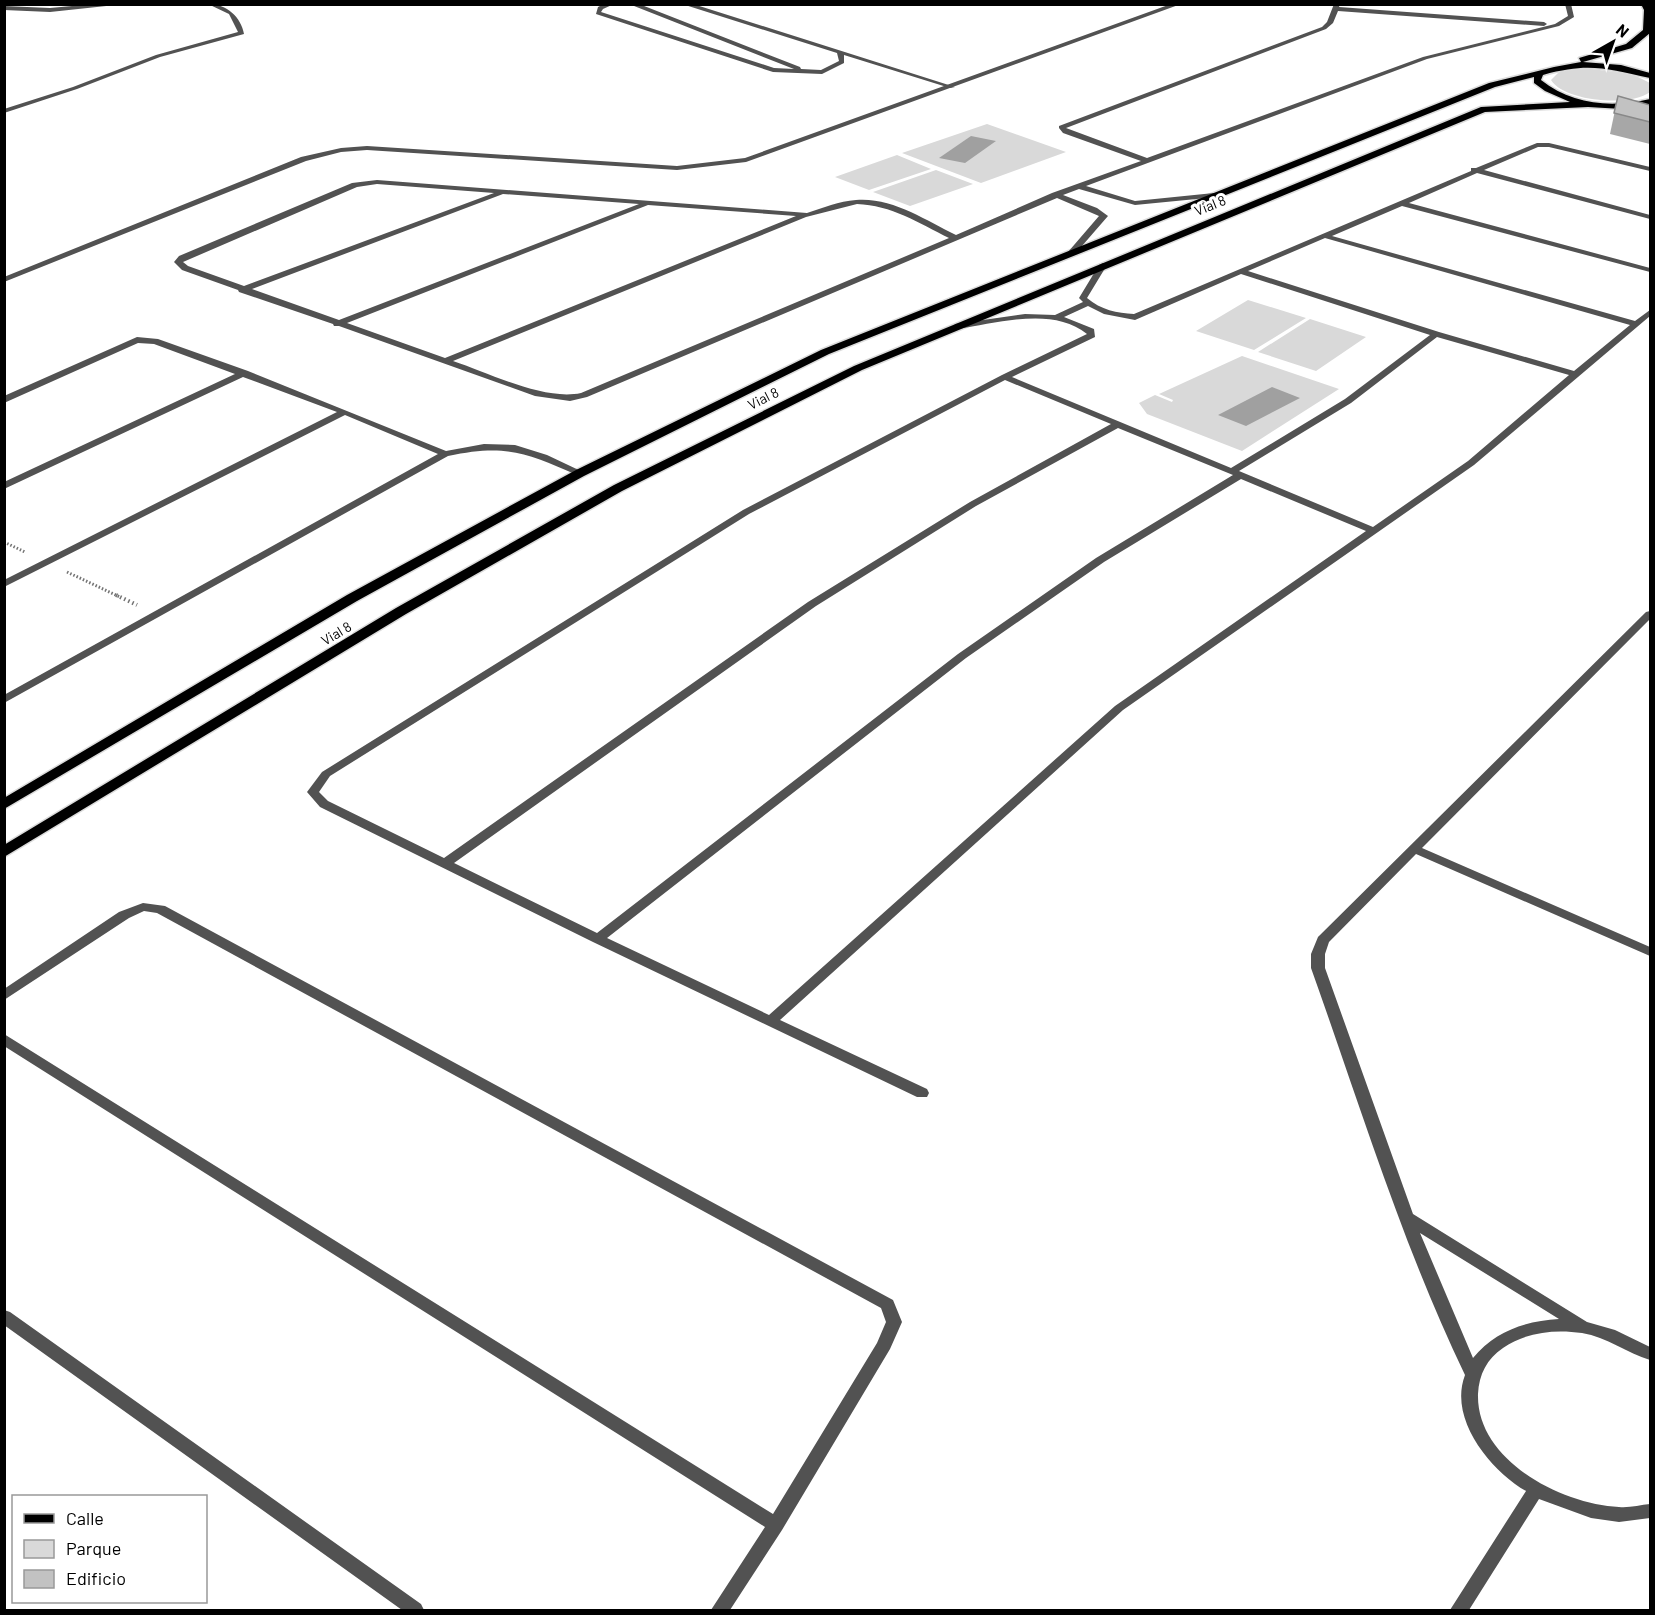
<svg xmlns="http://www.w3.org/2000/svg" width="1655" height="1615" viewBox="0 0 1655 1615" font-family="Barlow,sans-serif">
<rect width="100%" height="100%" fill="#fff"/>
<path fill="#d9d9d9" d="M1583,68L1632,74L1650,83V92C1631,107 1565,102 1551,80L1559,72Z
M987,124L1066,152L981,183L902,153Z
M897,155L931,169L869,190L835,177Z
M936,170L973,184L910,206L873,192Z
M1248,300L1306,318L1254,350L1196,331Z
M1310,319L1366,337L1316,371L1258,352Z
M1242,356L1339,389L1242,451L1147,414L1139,403L1155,395L1172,402L1173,400L1159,394Z"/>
<path fill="#a0a0a0" d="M971,136L996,141L965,163L939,158Z
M1272,387L1300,398L1246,426L1218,415Z"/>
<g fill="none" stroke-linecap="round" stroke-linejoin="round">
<g stroke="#dbdbdb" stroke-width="3">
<path id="primary" d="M1641,4H1649L1650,7V33L1632,48L1583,62L1621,65L1650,73V78C1606,69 1590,62 1543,75L1541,80C1572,105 1612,108 1650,99V104L1622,109L1588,107L1485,112L862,370L622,491L406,614L4,857V845L396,608L614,485L854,366L1481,107L1570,102L1545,91L1534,83V77L1495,87L829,354L584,476L357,601L4,809V798L347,595L576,470L821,350L1489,83L1554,67L1581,62L1579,58L1626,44L1643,30L1644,10Z"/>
</g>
<path stroke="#747474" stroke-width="3" stroke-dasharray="1.5 2" stroke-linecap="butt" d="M4,542L25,552
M67,572L120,597"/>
<path stroke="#747474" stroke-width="4" stroke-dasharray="1.5 3" stroke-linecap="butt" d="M116,595L137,605"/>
<path fill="#525252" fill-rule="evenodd" d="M604,4H614L603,9L601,12L774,68L794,69L629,4H639L800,67L801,69L821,70L839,61L837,53L682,4H693L955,87L950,88L844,55V63L822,74L773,72L596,14L598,7Z"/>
<path fill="#525252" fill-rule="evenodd" d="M94,4H125L50,12L4,10V6L50,8Z
M208,4C227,4 241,17 244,34L160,57L77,89L4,113V109L73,87L156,55L238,32L229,14Z
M1171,4H1181L746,162L677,170L367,150L341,152L306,161L4,282V277L301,157L341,148L367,146L677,166L745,158Z
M1334,4H1340L1339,7L1544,22L1547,24L1544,26L1338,11L1333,23L1326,29L1066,128L1147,158L1423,57L1555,24L1568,16L1565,4H1571L1574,17L1559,26L1427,59L1086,186L1135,201L1214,193L1218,195L1217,197L1135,205L1079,189L1063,195L1097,208L1108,216L1075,254L1068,252L1099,216L1057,198L587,397L570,401L535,396L339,326H334L333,324L239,292L238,290L182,270L174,262L179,256L352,183L377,180L807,213C823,208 839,201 856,200C892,197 925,220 956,235L1052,193L1141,161L1063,133L1059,128V126L1322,27L1327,22ZM377,184L494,193L244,286L188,266L183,262L357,187ZM503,194L639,204L339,320L252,289ZM857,204C891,205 919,223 949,238L581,393C544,401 489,373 453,361L806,217ZM648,205L796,216L445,358L347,323Z
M1537,143H1549L1650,167V171L1549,147H1538L1484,170L1650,215V219L1477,173L1409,203L1650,268V272L1402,206L1332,236L1635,321L1650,310V316L1474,465L1123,710L780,1020L927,1089L929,1093L927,1097H917L593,942L320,807L307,792L322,772L743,510L1002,375L1087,334C1053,306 998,323 958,329L954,326L955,324L1025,314L1055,315L1083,302L1079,298L1099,265L1103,263L1107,265L1087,298C1101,310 1117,313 1134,314L1471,171V168H1476ZM1325,238L1630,325L1574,371L1439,332L1248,271ZM1241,274L1430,335L1345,399L1231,468L1012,377L1095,337L1094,329L1064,317L1088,306L1104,314L1135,320ZM1437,337L1569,375L1468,461L1373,527L1239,471L1351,403ZM1005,380L1111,424L970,502L808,602L444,858L328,801L319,792L330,776L749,514ZM1118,428L1233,475L1096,558L958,654L597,933L454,863L816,606L976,506ZM1241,479L1366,531L1115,706L769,1015L607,938L966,658L1104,562Z
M137,337L158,339L248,371L446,451L484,444L515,445L547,455L585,473L580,476L577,475C526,452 504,444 448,456L4,703V695L438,454L345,415L4,587V580L337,412L243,377L4,489V482L235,374L154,344L138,343L4,403V396Z
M1650,611V619L1422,848L1650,947V956L1416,854L1329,942L1325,954V968L1413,1214L1587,1322L1615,1330L1650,1347V1360C1627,1353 1607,1337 1582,1333C1555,1329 1526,1332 1503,1348C1487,1359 1479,1374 1478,1394C1476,1460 1561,1504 1619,1507C1629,1508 1640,1505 1650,1504V1518L1619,1522L1591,1518L1539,1499L1469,1610H1450L1526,1491C1491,1471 1448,1419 1465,1375C1402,1244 1360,1105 1311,968V954L1318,937L1646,612ZM1420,1233L1559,1319C1525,1321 1495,1331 1473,1358Z
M143,903L165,906L893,1300L902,1322L890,1349L782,1530L730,1610H711L765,1527L4,1046V1034L773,1514L877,1343L886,1322L881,1308L157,913L144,911L129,918L4,1000V989L119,912Z
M4,1310L10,1312L421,1604L424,1610H402L4,1325Z"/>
<use href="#primary" fill="#000" fill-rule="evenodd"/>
</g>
<path fill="#a7a7a7" d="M1618,96L1650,105V144L1610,134Z"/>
<path fill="#c2c2c2" stroke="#888" stroke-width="1.5" d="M1618,96L1650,105V122L1614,113Z"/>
<g text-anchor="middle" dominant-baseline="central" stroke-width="6" stroke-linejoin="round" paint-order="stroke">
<g font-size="14" fill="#000" stroke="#fff">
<text transform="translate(1210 205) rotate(-22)">Vial 8</text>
<text transform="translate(763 398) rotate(-27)">Vial 8</text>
<text transform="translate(336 633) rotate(-31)">Vial 8</text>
</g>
</g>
<rect width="1655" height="1615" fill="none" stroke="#000000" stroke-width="12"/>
<rect x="12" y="1495" width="195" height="108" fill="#ffffff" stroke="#999999" stroke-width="1.5"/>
<rect x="24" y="1514" width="30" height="9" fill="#000000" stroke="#999999" stroke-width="1.5"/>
<text x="66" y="1525" font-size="18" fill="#000000">Calle</text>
<rect x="24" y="1540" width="30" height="18" fill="#d9d9d9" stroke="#999999" stroke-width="1.5"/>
<text x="66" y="1555" font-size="18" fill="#000000">Parque</text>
<rect x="24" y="1570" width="30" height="18" fill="#c2c2c2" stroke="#999999" stroke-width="1.5"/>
<text x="66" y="1585" font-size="18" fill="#000000">Edificio</text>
<g transform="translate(1613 42) rotate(40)" stroke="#ffffff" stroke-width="4.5" paint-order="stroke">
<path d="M0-4.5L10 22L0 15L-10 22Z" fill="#000000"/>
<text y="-9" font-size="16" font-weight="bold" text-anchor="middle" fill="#000000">N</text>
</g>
</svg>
